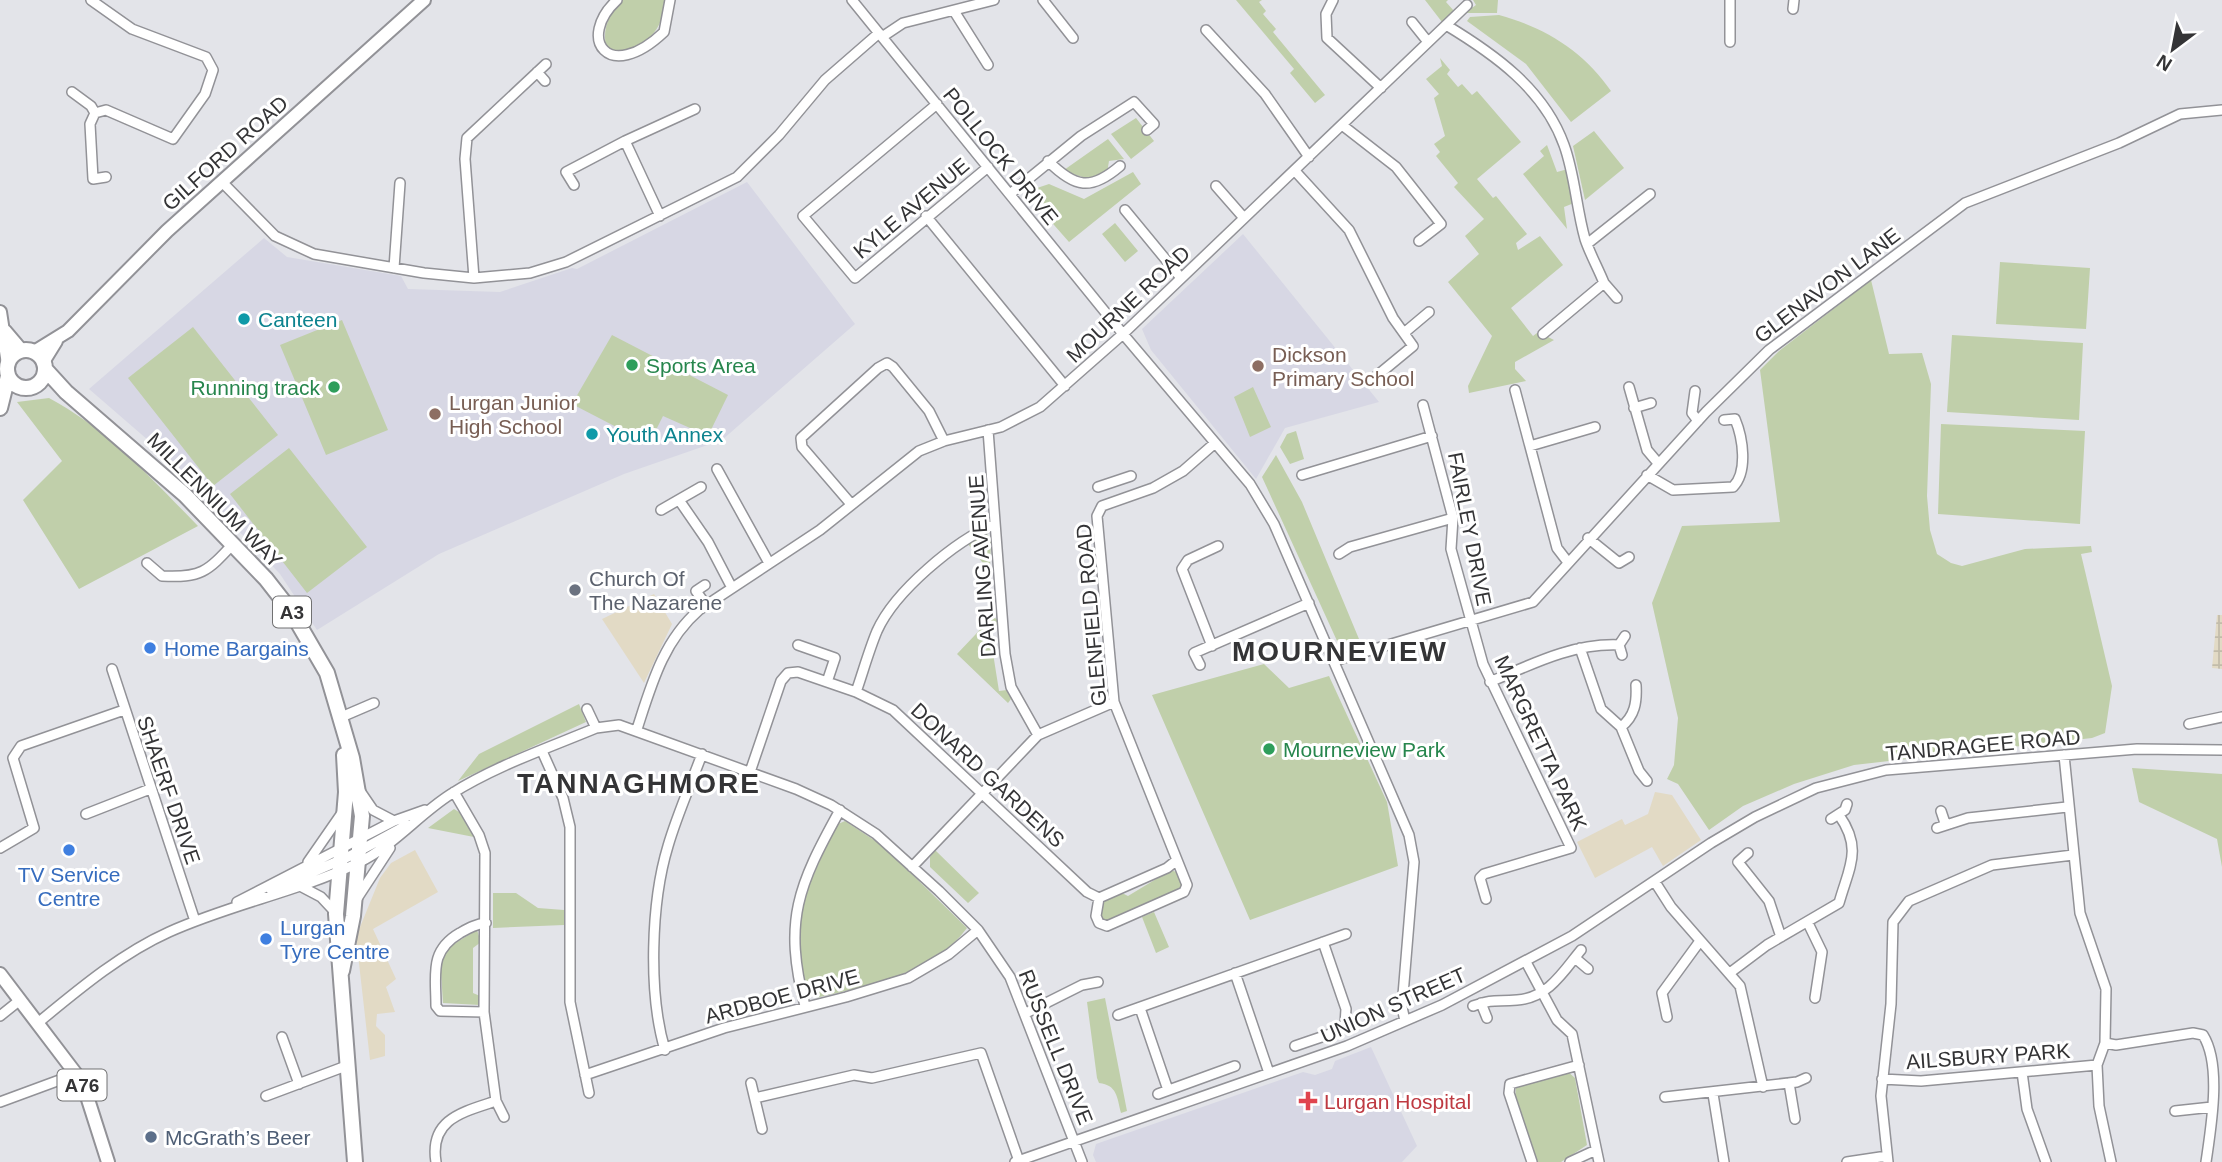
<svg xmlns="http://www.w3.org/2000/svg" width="2222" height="1162" viewBox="0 0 2222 1162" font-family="Helvetica,sans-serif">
<defs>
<pattern id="industrial-grid" width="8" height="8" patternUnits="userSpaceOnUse" patternTransform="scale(1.75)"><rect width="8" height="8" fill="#e2dac5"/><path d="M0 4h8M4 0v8" fill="none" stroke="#c2bcaa"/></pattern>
</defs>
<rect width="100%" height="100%" fill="#e3e4e9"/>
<path fill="#e2dac5" d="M654,594L672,624L644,683L602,619Z
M1655,792L1672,795L1701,840L1663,866L1652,847L1595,878L1577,842L1622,819L1625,825L1648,814Z
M415,850L438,892L373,929L396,979L386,987L395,1012L377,1014L376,1026L385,1035V1056L370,1060L356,937L380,878L391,863Z"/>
<path fill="url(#industrial-grid)" d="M2217,615H2222V669L2212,668Z"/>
<path fill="#d7d7e4" d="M747,182L855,324L722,440L624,474L439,554L317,630L280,574L171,460L89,389L264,238L287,257L401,276L408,289L500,292L572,268L577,269Z
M1243,234L1379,402L1285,428L1256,479L1151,350L1142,329Z
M1371,1047L1417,1146L1402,1162H1096L1093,1155L1096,1144L1303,1072L1315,1075L1332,1069L1335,1061Z"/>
<path fill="#c0cfaa" d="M623,0H666C663,30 646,49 614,53L606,46C602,28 610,12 623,0Z
M1236,0H1262L1259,2L1266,11L1263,14L1276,29L1273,32L1325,95L1315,103L1290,73L1294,69Z
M1425,0H1448L1446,2L1454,11L1442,22Z
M1473,0H1498L1497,13H1465L1476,5Z
M1499,15C1546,28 1583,51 1611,91L1571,122L1526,64L1467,21L1470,17Z
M1440,58L1450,70L1447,74L1458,87L1462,84L1472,95L1477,91L1521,142L1477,179L1493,198L1496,196L1527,234L1516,243L1518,250L1540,236L1563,265L1511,308L1533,336L1537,333L1542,339L1548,337L1554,340L1515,362V369L1526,381L1469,393L1468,386L1492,336L1448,282L1479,254L1465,236L1484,219L1454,187L1458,183L1436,156L1440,152L1434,144L1445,136L1434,98L1439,94L1426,79L1442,66Z
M1136,118L1154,141L1131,159L1111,134Z
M1594,131L1624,168L1585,200L1573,146Z
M1108,139L1124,159L1109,161L1107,173C1091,182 1080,177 1064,170Z
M1547,145L1557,172L1568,169L1574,203L1564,207L1567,229L1523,174L1544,156L1540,151Z
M1133,172L1141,184L1069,242L1025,192L1049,184L1084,199Z
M1115,223L1138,251L1125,262L1102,234Z
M2000,262L2090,268L2086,329L1996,324Z
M1871,280L1889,354L1922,353L1931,384L1927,496L1930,530L1937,554L1951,563L1962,566L2025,549L2091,546L2092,552L2081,554L2112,686L2105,733L2092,738L1854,765L1794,784L1743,806L1709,830L1678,784L1667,779L1674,765L1678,718L1652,603L1682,526L1780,522L1760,370L1779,351Z
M342,320L388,430L326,455L280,345Z
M193,327L278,435L213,486L128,378Z
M612,335L728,395L708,436L663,416L649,444L572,404Z
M1952,335L2083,343L2079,420L1947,412Z
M1253,387L1271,427L1250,437L1234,397Z
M49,398C106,428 153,480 198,526L79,589L23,500L62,461L17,402Z
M1941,424L2085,431L2080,524L1938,514Z
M1296,431L1304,459L1290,464L1280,447L1287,434Z
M289,448L367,547L307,593L230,494Z
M1276,455L1302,502L1359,639L1338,643L1262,477Z
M979,534H987L991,539L990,566L986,567L968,544Z
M992,617L997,619V625L989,628L999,691L1007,690L1011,699L1008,703L957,654Z
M1264,664L1289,688L1329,676L1387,802L1398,866L1250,920L1152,695Z
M579,704L586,722L458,781L479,754Z
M2132,768L2222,774V867L2217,839L2139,802Z
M454,809L459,812L474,837L428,828Z
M845,821L883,846L967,928C933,974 869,985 816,998C805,985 803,976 801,959C793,907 816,869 838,824Z
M935,850L979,893L968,903L930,867V857Z
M1171,870L1179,873L1183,883L1181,889L1109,921L1103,920L1100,910L1104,900L1122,893L1128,896Z
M493,893H516L538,908L564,910V925L493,928Z
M1154,912L1169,947L1156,953L1142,917Z
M477,930L481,942L473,948V993L480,996V1005L443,1003L440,958L447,948Z
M1105,998L1127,1111L1121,1113C1117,1097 1117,1085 1099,1083L1097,1078L1087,1002Z
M1567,1071L1575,1078L1587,1145L1561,1162H1537L1515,1097L1516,1088Z"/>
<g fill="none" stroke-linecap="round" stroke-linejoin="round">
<g stroke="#929297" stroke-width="12">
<path id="minor" d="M91,0L132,29L206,57L213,70L205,94L173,139L106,110L95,113L90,124L93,179L106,177
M617,0C576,38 608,85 664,32L670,0
M852,0L1123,334L1250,484L1274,524L1409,835L1414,862L1402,1007L1405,1021
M1043,0L1073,38
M1333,0L1326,14L1327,38L1381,88
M1793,9L1794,0
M954,11L988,65
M1412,22L1428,42
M1446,25C1494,54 1544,89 1564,145C1575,175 1576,207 1585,239C1590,254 1598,268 1604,283L1543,334
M1206,30L1265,94L1309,157
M882,37L903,23L994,0
M1730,42V0
M537,72L545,81
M72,92L91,106L95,113
M937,104L803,216L855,278L988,167
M1342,125L1396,167L1441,224L1419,241
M1048,161C1075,188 1091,191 1120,166
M1295,171L1349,230L1393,318L1413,346L1373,379
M222,182L275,236L314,254L424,273L474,278L530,273L566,262L737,177L779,135L825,80L879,33
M574,185L566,172L625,141
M1216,186L1244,218
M1010,194L1081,136L1134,102L1154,124L1147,130
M1125,210L1181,278
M660,216L625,141L695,109
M926,216L1065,386
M1587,244L1650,194
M394,268L400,183
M474,278L465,159L467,138L546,64
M1604,283L1617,298
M1404,333L1429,312
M1629,387L1647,450L1658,463
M1515,390L1557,548L1567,561
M1695,391L1692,413L1698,421
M1423,405L1453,518L1451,549L1483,664L1571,848L1484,874L1480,878L1486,899
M1634,408L1651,403
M988,430L1005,654L1011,687L1038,735
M1530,446L1595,427
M717,469L769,563
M1302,475L1432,436
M1647,475L1673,490L1733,487C1748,472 1743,438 1735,419L1724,420
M1098,487L1131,476
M679,500L708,542L732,588
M851,504L802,447L801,438L878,368L887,363L893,367L929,411L944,441
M661,510L701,487
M1588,538L1619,563L1629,557
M1339,554L1350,547L1453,518
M147,563L162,576C201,578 207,572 233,544
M705,585L696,591L706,605
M798,645L835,658L827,682
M1212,646L1182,569L1188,560L1218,546
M1580,648L1601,709L1621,727L1639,771L1647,781
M1622,655L1619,645L1625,636
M1334,661L1533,602L1706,412L1769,350L1965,203L2119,143L2180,114L2222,110
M1200,665L1194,653L1309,603
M112,669L195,921
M1490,682C1532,664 1573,643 1619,645
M856,692C863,672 869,650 877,631C895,591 955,541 995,524
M587,709L596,728
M339,718L374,703
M2189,724L2222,717
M1621,727C1635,716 1637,702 1636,685
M637,729C651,686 663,641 699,610L820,530L919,451L944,441L1001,427L1040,407L1123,334L1467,5
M542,751L563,798L570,827V1002L589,1093
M2064,755L2080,913L2106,989L2105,1043L2097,1065L2099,1106L2111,1162
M750,772L781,681L788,673L798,672L856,692L893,710L1087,892L1099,898
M360,791L373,810L394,821
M454,792L479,835L485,853L484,1012L496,1101L504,1117
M1941,811L1945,823
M86,814L150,789
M1831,819L1845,810L1847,804
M1937,828L1968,818L2067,807
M0,848L34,828L13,758L21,746L124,710
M1748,853L1738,862L1769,901L1781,937
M308,862L342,813
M912,867L1038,735L1114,702
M1655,882L1671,907L1740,986L1763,1087
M302,887L321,897L335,912
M271,890L350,856L407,825
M1099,898L1096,916L1099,923L1107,926L1184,892L1187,885L1114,702L1097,516L1102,506L1153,488L1183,471L1215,443
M1099,898L1167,868L1177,860
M356,900L390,848
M237,902L394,821L425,810
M1808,923L1822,952L1815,998
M1575,958L1588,969
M1526,962L1557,1020L1572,1034L1599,1162
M1731,972L1767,945L1839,903C1849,867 1863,849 1839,815
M1235,973L1269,1073
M1481,1003L1487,1018
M805,1006C783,920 798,886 840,810
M1473,1006C1495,998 1496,1002 1517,1000C1548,998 1563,972 1581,950
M1140,1008L1168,1090
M484,1012L440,1011L436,1006C436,974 429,951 460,933C469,928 476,924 486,923
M1026,1013L1082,985L1098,982
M1118,1015L1346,934
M0,1016L20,1000
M1667,1017L1662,993L1700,941
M39,1022C79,989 122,953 169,932C231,904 297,892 358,863C395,845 418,815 451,794C495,766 548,748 596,728L619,725L796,789L831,805L876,834L939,891L978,930L1010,977L1082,1162
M282,1037L299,1084
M2105,1043L2116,1045L2193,1033L2203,1035C2222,1065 2211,1127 2206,1162
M1295,1046L1336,1032L1345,1025L1346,1009L1323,942
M665,1050C648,993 651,902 668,846C677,815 691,784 702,754
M2022,1072L2027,1109L2046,1162
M585,1075L724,1028L846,997L908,978L949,954L978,930
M1882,1079L1921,1081L2097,1065
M751,1083L762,1129
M1789,1083L1795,1119
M1158,1094L1235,1066
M1713,1094L1724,1162
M266,1096L346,1066
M1665,1097L1797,1082L1806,1078
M755,1098L854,1075L872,1078L981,1053L1019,1161
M0,1102L76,1074
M2175,1111L2212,1107
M436,1162C429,1119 463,1112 496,1101
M1015,1162L1347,1046L1442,1005L1572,936L1711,843L1755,817L1816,788L1886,770L2137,749L2222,750
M1532,1162L1509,1093L1510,1084L1579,1065
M1570,1162L1596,1150
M1847,1162L1887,1156
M1888,1162L1881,1096L1891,1004L1893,922L1909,901L1992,865L2073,855"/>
</g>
<g stroke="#929297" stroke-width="16">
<path id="major" d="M0,312L8,364
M5,331L22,351
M34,352L68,331L167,231L424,0
M43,362L56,341
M0,974L76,1074L85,1090L108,1162"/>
</g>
<g stroke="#929297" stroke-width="18">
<path id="highway" d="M7 369a19 19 0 1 1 38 0a19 19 0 1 1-38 0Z
M45,369L66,392L185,495L266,579L291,611L327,673L352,758L362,816L353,916L342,971
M0,408L8,376
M344,755L346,792L336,914L355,1162"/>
</g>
<use href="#minor" stroke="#fff" stroke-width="9"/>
<use href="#major" stroke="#fff" stroke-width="12"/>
<use href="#highway" stroke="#fff" stroke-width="14"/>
</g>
<g fill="#0f9aa8" stroke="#fff" stroke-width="2.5">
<circle cx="244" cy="319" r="7"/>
<circle cx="592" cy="434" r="7"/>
</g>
<g fill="#2e9e5b" stroke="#fff" stroke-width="2.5">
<circle cx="632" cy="365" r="7"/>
<circle cx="334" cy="387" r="7"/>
<circle cx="1269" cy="749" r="7"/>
</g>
<g fill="#8d6e63" stroke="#fff" stroke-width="2.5">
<circle cx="1258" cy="366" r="7"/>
<circle cx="435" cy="414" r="7"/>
</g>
<circle fill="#6b7280" stroke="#fff" stroke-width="2.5" cx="575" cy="590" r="7"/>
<g fill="#3f7fe0" stroke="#fff" stroke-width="2.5">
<circle cx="150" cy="648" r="7"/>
<circle cx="69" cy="850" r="7"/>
<circle cx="266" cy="939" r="7"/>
</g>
<path fill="#e0444e" stroke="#fff" stroke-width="2.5" d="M1304.5 1090.5h7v7h7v7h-7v7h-7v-7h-7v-7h7z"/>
<circle fill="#5c6f8a" stroke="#fff" stroke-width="2.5" cx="151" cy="1137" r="7"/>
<g text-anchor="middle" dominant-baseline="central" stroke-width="6" stroke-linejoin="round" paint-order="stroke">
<g fill="#fff" stroke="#717172" stroke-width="2">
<rect x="273" y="596.5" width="38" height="31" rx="5"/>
<rect x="57.5" y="1069.5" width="49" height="31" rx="5"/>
</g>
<g font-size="19" font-weight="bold" fill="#343436">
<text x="292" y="612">A3</text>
<text x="82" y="1085">A76</text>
</g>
<g font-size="21" fill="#343436" stroke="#fff">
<text transform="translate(225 153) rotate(-42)">GILFORD ROAD</text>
<text transform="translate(1001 156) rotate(51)">POLLOCK DRIVE</text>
<text transform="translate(911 208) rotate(-40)">KYLE AVENUE</text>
<text transform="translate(1827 285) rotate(-37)">GLENAVON LANE</text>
<text transform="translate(1128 304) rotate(-43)">MOURNE ROAD</text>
<text transform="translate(215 500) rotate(45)">MILLENNIUM WAY</text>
<text transform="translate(1470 529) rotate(79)">FAIRLEY DRIVE</text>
<text transform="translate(982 566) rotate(-94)">DARLING AVENUE</text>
<text transform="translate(1091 615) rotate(-95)">GLENFIELD ROAD</text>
<text transform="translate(1541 743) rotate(65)">MARGRETTA PARK</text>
<text transform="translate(1983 745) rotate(-5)">TANDRAGEE ROAD</text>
<text transform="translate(988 775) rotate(43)">DONARD GARDENS</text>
<text transform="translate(169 790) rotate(71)">SHAERF DRIVE</text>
<text transform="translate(782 996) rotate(-15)">ARDBOE DRIVE</text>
<text transform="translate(1393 1005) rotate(-24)">UNION STREET</text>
<text transform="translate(1056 1047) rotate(68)">RUSSELL DRIVE</text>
<text transform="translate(1988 1056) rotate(-4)">AILSBURY PARK</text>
</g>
<g font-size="21" fill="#0d838f" stroke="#fff" text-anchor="start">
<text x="258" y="319">Canteen</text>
<text x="606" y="434">Youth Annex</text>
</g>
<g font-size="21" fill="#785e54" stroke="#fff" text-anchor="start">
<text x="1272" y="354">Dickson<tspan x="1272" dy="24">Primary School</tspan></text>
<text x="449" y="402">Lurgan Junior<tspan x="449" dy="24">High School</tspan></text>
</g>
<g font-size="21" fill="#27864d" stroke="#fff" text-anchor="start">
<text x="646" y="365">Sports Area</text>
<text x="320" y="387" text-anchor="end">Running track</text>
<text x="1283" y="749">Mourneview Park</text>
</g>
<g font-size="21" fill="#5b616d" stroke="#fff" text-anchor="start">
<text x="589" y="578">Church Of<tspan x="589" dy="24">The Nazarene</tspan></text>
</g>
<g font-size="21" fill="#366cbe" stroke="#fff" text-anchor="start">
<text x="164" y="648">Home Bargains</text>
<text x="69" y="874" text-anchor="middle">TV Service<tspan x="69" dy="24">Centre</tspan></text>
<text x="280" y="927">Lurgan<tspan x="280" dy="24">Tyre Centre</tspan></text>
</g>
<g font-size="21" fill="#be3a42" stroke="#fff" text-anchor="start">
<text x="1324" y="1101">Lurgan Hospital</text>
</g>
<g font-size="21" fill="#4e5e75" stroke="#fff" text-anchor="start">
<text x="165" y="1137">McGrath’s Beer</text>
</g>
<g font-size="28" font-weight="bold" letter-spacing="2" fill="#343436" stroke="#fff">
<text x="1340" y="651">MOURNEVIEW</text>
<text x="639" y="783">TANNAGHMORE</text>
</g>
</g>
<g transform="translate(2173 49) rotate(212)" stroke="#ffffff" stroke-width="5" paint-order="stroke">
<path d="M0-5L12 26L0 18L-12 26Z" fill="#343436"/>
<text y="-10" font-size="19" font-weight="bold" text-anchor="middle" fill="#343436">N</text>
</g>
</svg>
